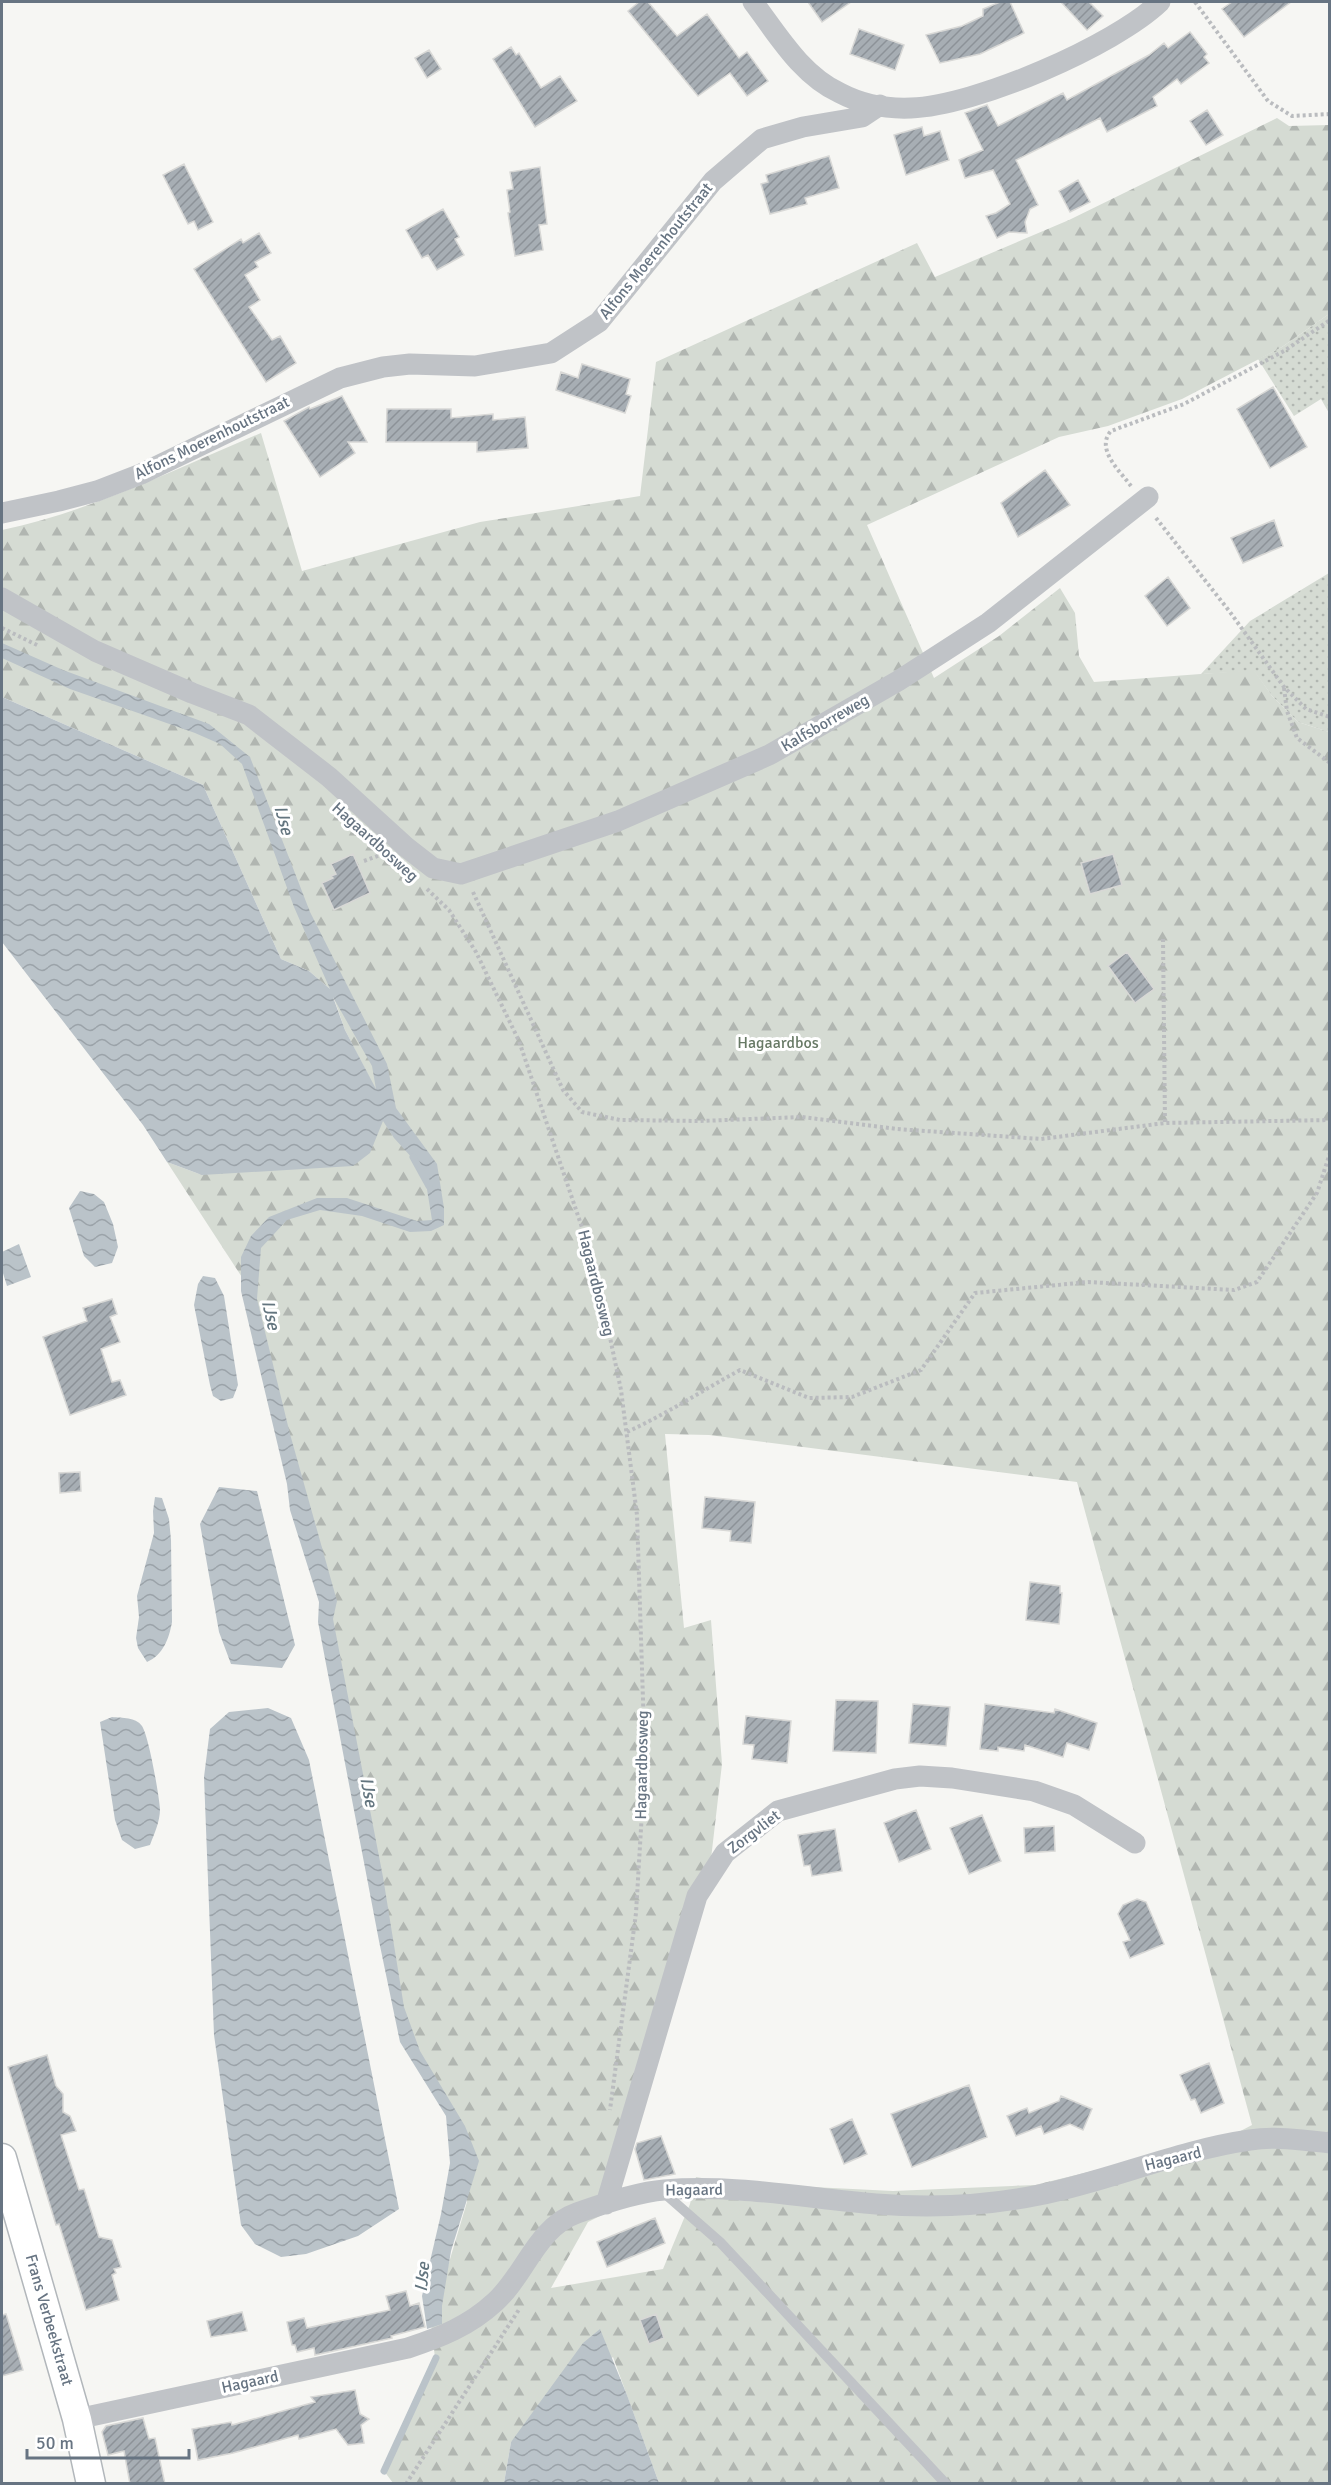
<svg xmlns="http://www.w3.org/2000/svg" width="1331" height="2485" viewBox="0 0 1331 2485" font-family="Signika,sans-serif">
<defs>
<pattern id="grass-dots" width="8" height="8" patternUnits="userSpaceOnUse" patternTransform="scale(1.5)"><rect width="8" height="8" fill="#d5dbd3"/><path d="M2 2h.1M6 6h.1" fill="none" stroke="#b1b6b1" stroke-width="1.8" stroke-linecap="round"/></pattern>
<pattern id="forest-firs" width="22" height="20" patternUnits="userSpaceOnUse" patternTransform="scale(1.5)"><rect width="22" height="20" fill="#d5dbd3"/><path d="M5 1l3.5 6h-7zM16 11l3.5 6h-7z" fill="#b1b6b1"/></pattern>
<pattern id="water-waves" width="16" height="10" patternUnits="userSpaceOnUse" patternTransform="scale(1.5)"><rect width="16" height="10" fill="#bac3c9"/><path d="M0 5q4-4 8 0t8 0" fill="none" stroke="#9ba3a9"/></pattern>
<pattern id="building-hatch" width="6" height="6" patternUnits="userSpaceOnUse" patternTransform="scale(1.5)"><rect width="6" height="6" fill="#a7aeb4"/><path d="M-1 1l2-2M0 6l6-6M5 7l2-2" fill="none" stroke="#8c9298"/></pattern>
</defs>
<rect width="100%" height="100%" fill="#f6f6f3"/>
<path fill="url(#grass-dots)" d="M1329,314V413L1321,399L1294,416L1258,359L1282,347Z
M1329,573V732L1298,722L1272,696L1254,671L1201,674L1250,621Z"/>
<path fill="url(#forest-firs)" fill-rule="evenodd" d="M1277,118L1289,126L1329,125V314L1282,347L1182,399L1108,426L1059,437L867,525L934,678L999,636L1060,588L1075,613L1079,656L1094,682L1254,670L1272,696L1298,722L1329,732V2483H659L613,2357L511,2442L504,2483H393L384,2471L435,2358L431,2323L467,2202L446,2109L403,2030L305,1529L249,1288L167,1162L202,1175L382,1102L345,1030L331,990L309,971L281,959L203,785L2,697V530C92,511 176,469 261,433L302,571L480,522L640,496L656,362L917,243L935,277L1069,220ZM665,1434L709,1435L1077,1482L1252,2125L1227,2138L1035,2185L893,2191L731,2183L696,2177L690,2204L663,2269L551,2288L588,2222L608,2212L711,1859L722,1764L711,1620L684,1628Z"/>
<path fill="url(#water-waves)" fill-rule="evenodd" d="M2,643L63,670L209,724L250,757L310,912L387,1064L396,1108L437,1164L444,1208V1225L431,1231L410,1232L362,1216L320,1210L287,1220L261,1248L257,1299L290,1434L337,1601L333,1619L383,1877L404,2007L420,2051L465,2126L479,2161L451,2251L442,2306V2324L427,2329L422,2296L441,2214L450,2163L446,2116L400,2042L379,1941L318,1622L319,1602L290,1510L287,1484L241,1291V1257L251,1236L269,1217L317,1198H347L417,1221L432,1220L424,1171L394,1138L383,1121L370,1153L353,1166L202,1175L167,1162L143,1125L2,942V697L203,785L281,959L309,971L330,989L294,907L242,764L220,744L195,733L70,689L2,658ZM333,997L372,1066L376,1089L345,1030Z
M80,1191L94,1194L104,1202L113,1224L118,1247L112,1263L95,1267L84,1256L69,1208Z
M19,1244L31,1277L7,1286L2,1270V1252Z
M203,1276L215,1278L224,1296L238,1385L233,1398L221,1401L213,1396L210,1385L194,1305L198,1284Z
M219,1487L257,1491L295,1645L282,1668L231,1664L219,1632L200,1524Z
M155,1497L162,1498L169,1519L171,1540L172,1622C169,1639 163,1655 147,1662L138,1648L136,1638L139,1617L137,1596L154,1533L153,1511Z
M268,1708L291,1718L309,1760L399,2209L358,2236L306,2254L281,2257L255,2244L241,2225L214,2035L204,1777L210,1729L229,1712Z
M112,1717C122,1718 136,1717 142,1726C149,1737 159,1795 160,1809C160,1822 154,1834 150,1845L135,1849L122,1840L115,1820L100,1722Z
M600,2329L627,2395L659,2483H504L511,2442L583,2343Z"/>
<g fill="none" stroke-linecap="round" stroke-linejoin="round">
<path stroke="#bac3c9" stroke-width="7" d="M413,1157L429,1186
M384,2471L436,2358"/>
</g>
<path fill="url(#building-hatch)" stroke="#d8d8d6" stroke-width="1.5" d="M639,2H648L677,36L707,14L739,58L747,52L768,81L747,96L730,73L698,96L628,11Z
M808,2H851L822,22Z
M1000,2H1010L1024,33L980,54L940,63L926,35L962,26L983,16V9Z
M1061,2H1089L1103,16L1087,30Z
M1232,2H1291L1244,37L1222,9Z
M859,29L904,45L895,70L850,54Z
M1190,32L1207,54L1204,57L1209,63L1181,84L1177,79L1153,97L1157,106L1107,132L1100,118L1016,160L1038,205L1030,209L1025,222L1027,233L1009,232L997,238L986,216L996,213L1010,204L993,170L965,178L959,160L983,150L965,113L987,105L998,126L1063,93L1067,100L1149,55L1164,43L1168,48Z
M511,47L516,55L519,53L541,88L560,76L577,101L535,127L493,59Z
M429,50L441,69L427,78L415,58Z
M1207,110L1223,135L1206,145L1190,121Z
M922,127L924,136L940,131L949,160L906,175L894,135Z
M829,156L839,188L805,198L807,204L770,214L761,184L768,182L766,175Z
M184,164L213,222L198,230L194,221L188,224L163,175Z
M540,167L547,224L539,225L543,250L515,256L508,213L510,212L507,190L513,189L510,172Z
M1078,180L1090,202L1070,212L1059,191Z
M443,209L459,237L455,239L464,255L437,270L428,255L422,258L406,230Z
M259,233L271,253L255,262L258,267L245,275L260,300L249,307L272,340L280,336L296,363L266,382L194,269L241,239L243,243Z
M582,364L630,379L626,394L631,396L625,413L556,390L561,372L578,378Z
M1273,387L1307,447L1270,468L1237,409Z
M342,396L367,442H348L355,453L320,477L284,421L309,407L310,409Z
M387,409H451V418L493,414V420L525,417L528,448L477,452V442H386Z
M1045,470L1070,505L1018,537L1001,503Z
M1274,520L1283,546L1243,563L1231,538Z
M1168,577L1190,608L1167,626L1145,596Z
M353,854L370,893L334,910L322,883L333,878L331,876L336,874L331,864Z
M1113,854L1122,885L1090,894L1081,863Z
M1127,952L1154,989L1135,1003L1108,966Z
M112,1299L117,1314L110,1317L120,1342L101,1349L112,1382L120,1380L126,1395L70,1415L43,1337L87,1321L83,1308Z
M80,1472L81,1491L60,1493L59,1473Z
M705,1497L755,1502L751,1543L730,1541L731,1531L702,1528Z
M1030,1582L1060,1586V1593H1062L1059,1624L1026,1620Z
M836,1700L878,1701L876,1753L833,1751Z
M913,1704L950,1707L946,1746L909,1743Z
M985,1704L1054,1713L1055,1709L1097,1723L1089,1750L1067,1743L1063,1757L1025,1745L1024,1751L998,1747V1751L980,1749Z
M746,1716L791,1721L787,1763L752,1759L754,1745L743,1744Z
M916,1810L931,1849L899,1862L884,1823Z
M982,1815L1001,1861L969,1874L950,1828Z
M1054,1826L1055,1851L1025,1853L1024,1828Z
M835,1829L842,1871L812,1876L810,1865L804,1866L798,1835Z
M1137,1899L1146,1902L1164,1944L1130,1958L1123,1942L1130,1940L1118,1914L1123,1905Z
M47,2055L56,2086L63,2094V2112L70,2116L76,2131L61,2135L79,2190L84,2189L99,2237L112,2240L121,2267L114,2269L116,2273L112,2275L119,2300L86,2310L59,2224L56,2225L8,2067Z
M1209,2063L1224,2103L1201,2113L1195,2099L1191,2100L1180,2075Z
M969,2085L987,2137L912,2167L891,2114Z
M1061,2096L1092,2109L1083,2130L1070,2124L1044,2134L1041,2126L1016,2136L1007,2116L1027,2108L1029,2113L1059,2101Z
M852,2119L867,2154L844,2164L830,2129Z
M661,2136L675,2174L644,2180L635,2149L637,2143Z
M655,2218L665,2243L607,2267L597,2242Z
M406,2291L410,2306L419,2303L425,2327L391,2336L392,2338L315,2355L314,2348L297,2352L295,2345H292L287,2322L304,2318L307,2328L390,2310L386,2296Z
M242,2312L247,2331L211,2337L207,2321Z
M6,2314L23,2370L2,2376V2315Z
M656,2314L664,2338L649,2344L640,2320Z
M355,2390L360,2414L369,2419L361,2425L364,2443L348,2445L336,2429L299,2439L298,2435L233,2453L198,2460L192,2429L231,2422L232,2425L315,2402L311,2397Z
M143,2418L149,2439L155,2438L165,2484H130L124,2451L108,2455L102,2432L106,2426Z"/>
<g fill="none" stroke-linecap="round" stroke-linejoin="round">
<g stroke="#b2b7bb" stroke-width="31">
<path id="secondary" d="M2,2158L77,2419L91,2484"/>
</g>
<path stroke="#babcbf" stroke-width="4" stroke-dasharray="3 3" stroke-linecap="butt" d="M1195,2L1268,101L1292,116L1330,114
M1131,486C1120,471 1095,449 1111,431L1184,404L1284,351L1330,320
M1156,518L1230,612L1284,687L1306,709L1330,717
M2,628L39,646
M1284,688L1287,711L1297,738L1330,763
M364,861L383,854
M427,889L449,910L476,952L519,1041L595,1266L621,1390L637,1515L645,1761L636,1913L610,2110
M473,892L563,1090L582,1112L620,1120L700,1121L802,1117L897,1129L1041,1139L1165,1123L1330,1120
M1163,939L1165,1123
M627,1432C666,1414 702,1391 740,1370L809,1398L852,1397L921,1370L975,1293L1088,1282L1234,1290L1257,1282L1317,1193L1330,1153
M406,2484L520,2308"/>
<path stroke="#c0c3c7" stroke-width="10" d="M663,2192L720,2242L946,2484"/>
<path stroke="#c0c3c7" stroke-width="21" d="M753,2C778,35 801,75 840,93C861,104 887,109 911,108C975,106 1114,46 1160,2
M2,513L59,501L97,491L141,474L340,378L383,367L410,364L475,366L551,353L599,322L713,181L762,139L803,127L862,117L880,105
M2,598L95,651L192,693L249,715L329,777L406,847L433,868L461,874L618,821L769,755L898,681L988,623L1148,497
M606,2204L697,1896L725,1853L778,1811L895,1779L920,1776L952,1778L1034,1791L1074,1805L1135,1843
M77,2419L408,2348C441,2337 469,2326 495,2302C525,2275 537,2227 577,2213C602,2204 638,2192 664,2190C735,2184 805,2198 876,2204C930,2208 986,2206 1039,2195C1109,2181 1179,2150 1250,2140C1276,2136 1304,2140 1330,2143"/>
<use href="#secondary" stroke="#fff" stroke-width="28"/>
</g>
<g text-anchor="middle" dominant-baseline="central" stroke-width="6" stroke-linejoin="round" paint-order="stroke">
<g font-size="16" fill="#677482" stroke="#fff">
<text transform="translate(656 251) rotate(-51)">Alfons Moerenhoutstraat</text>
<text transform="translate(212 438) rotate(-26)">Alfons Moerenhoutstraat</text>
<text transform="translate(825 723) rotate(-30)">Kalfsborreweg</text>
<text transform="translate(375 842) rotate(42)">Hagaardbosweg</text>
<text transform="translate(596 1283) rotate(76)">Hagaardbosweg</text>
<text transform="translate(642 1765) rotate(-89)">Hagaardbosweg</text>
<text transform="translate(754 1832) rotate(-37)">Zorgvliet</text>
<text transform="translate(1173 2159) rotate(-14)">Hagaard</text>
<text transform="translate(694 2190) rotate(-1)">Hagaard</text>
<text transform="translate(49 2320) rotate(74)">Frans Verbeekstraat</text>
<text transform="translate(250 2382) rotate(-12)">Hagaard</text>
</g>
<g font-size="16" fill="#687a66" stroke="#fff">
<text x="778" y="1043">Hagaardbos</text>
</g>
<g font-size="18" font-style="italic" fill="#63757f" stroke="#fff">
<text transform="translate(284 820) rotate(75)">IJse</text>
<text transform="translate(271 1315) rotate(77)">IJse</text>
<text transform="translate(369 1792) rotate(79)">IJse</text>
<text transform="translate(422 2277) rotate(-85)">IJse</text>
</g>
</g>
<rect width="1331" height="2485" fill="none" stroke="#677482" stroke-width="6"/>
<path d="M27 2449v9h162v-9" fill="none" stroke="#677482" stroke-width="3"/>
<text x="36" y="2449" font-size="18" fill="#677482" stroke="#ffffff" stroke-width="4.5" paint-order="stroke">50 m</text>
</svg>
